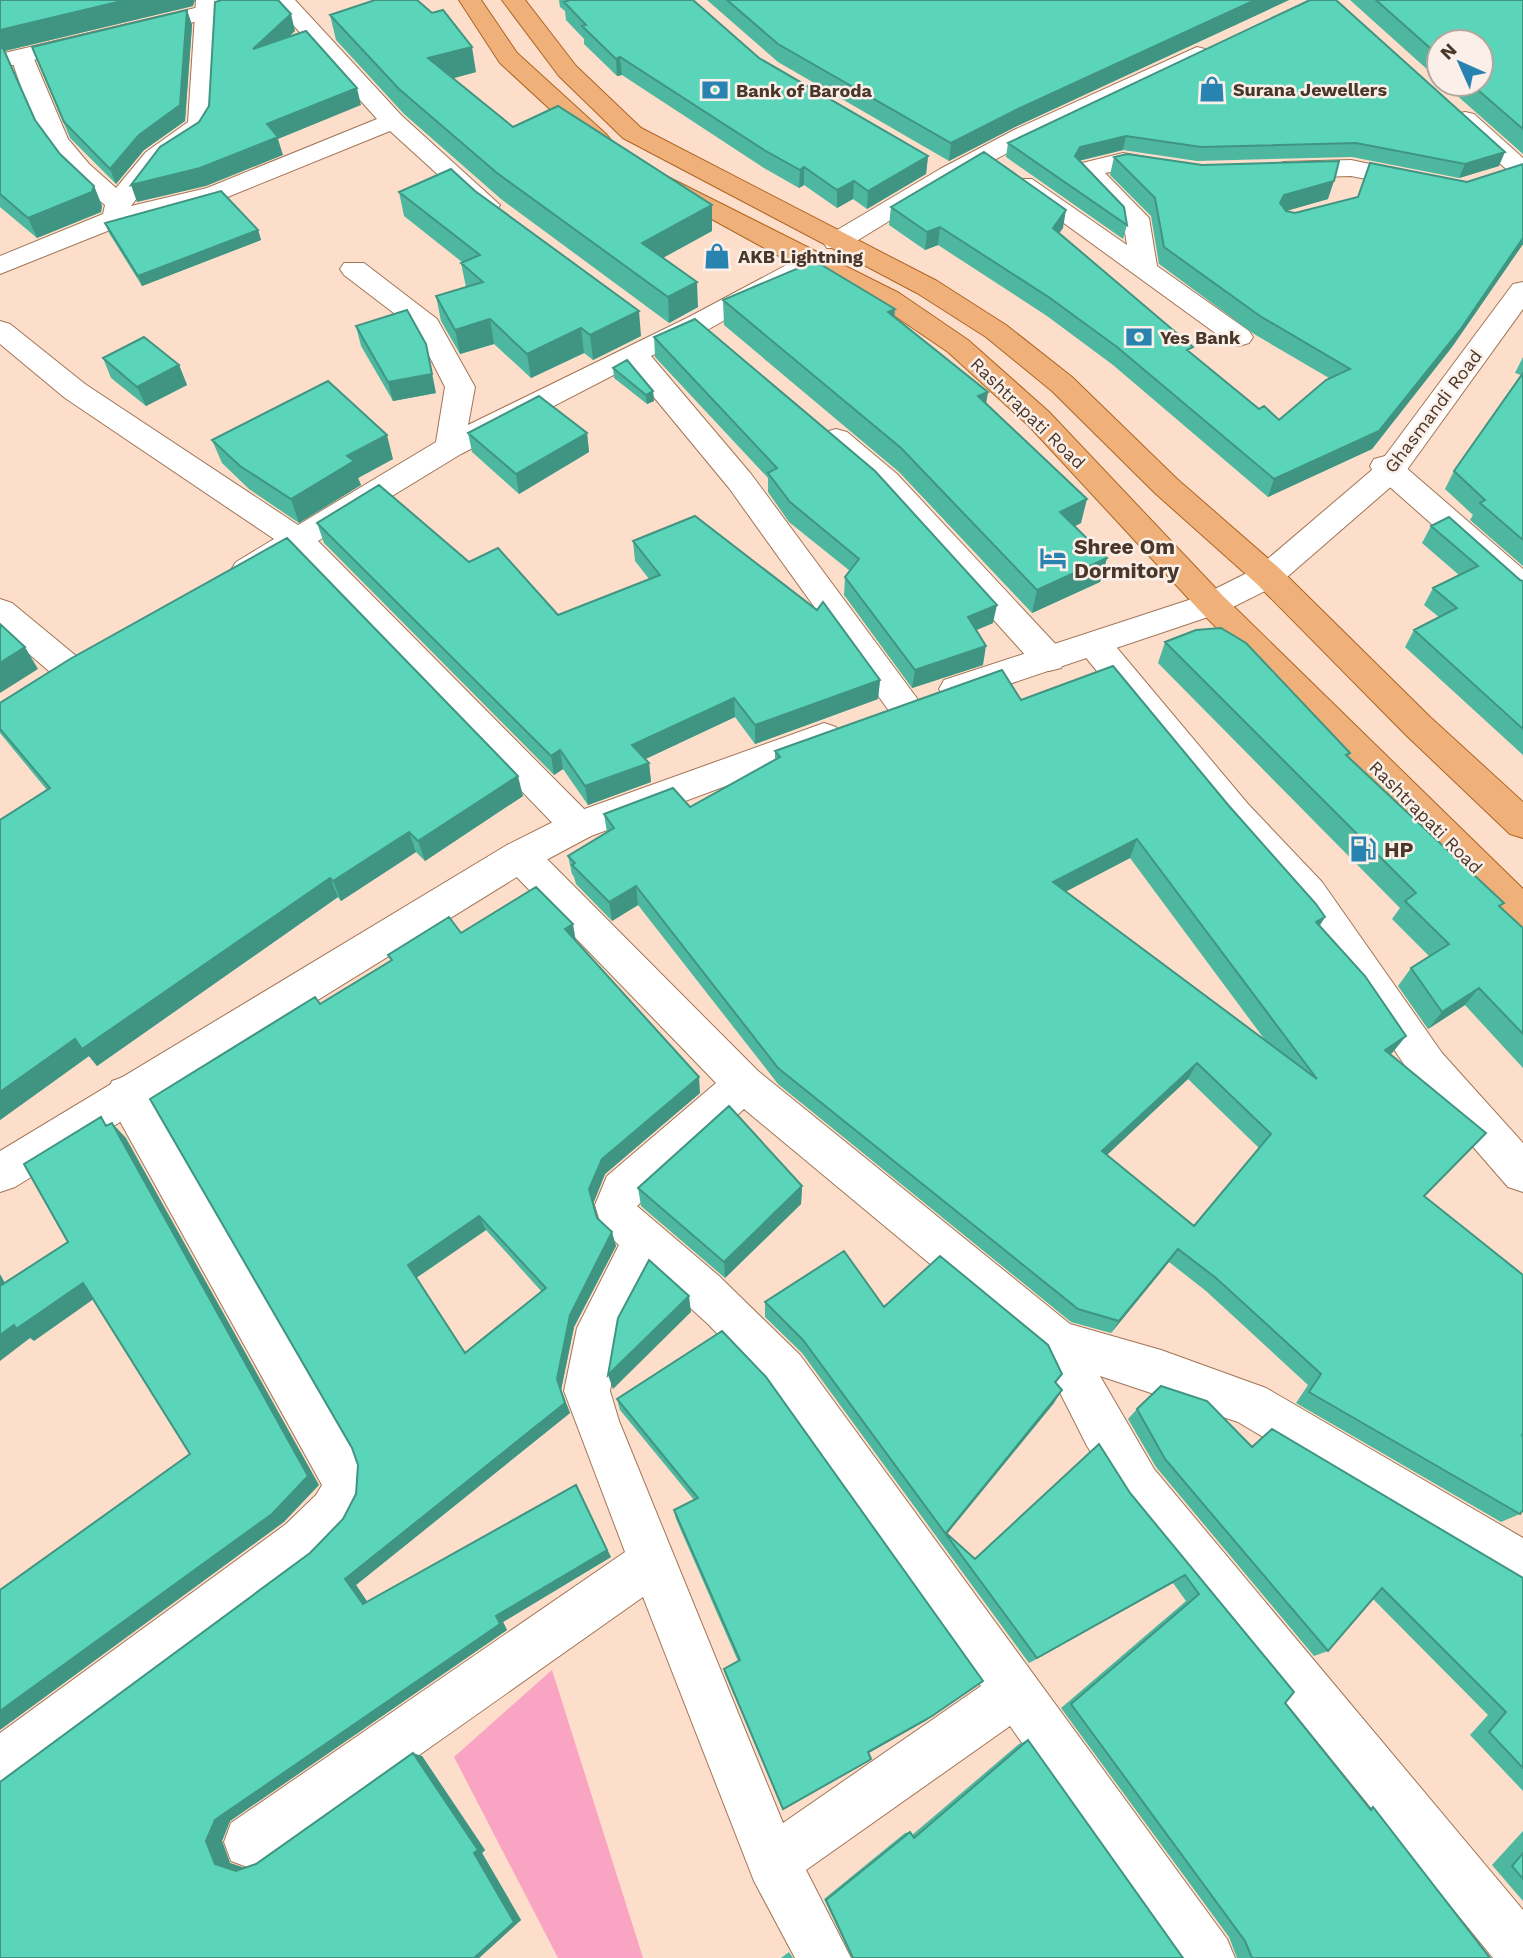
<svg xmlns="http://www.w3.org/2000/svg" width="1523" height="1958" viewBox="0 0 1523 1958" font-family="'Work Sans',sans-serif">
<rect width="100%" height="100%" fill="#fcdeca"/>
<path fill="#f9a4c3" d="M552,1670L643,1958H558L454,1757Z"/>
<g fill="none" stroke-linecap="round" stroke-linejoin="round">
<g stroke="#a27556" stroke-width="2">
<path id="street" d="M196,0H218L212,122L203,137L164,162L131,206L207,188L377,119L271,0H295L402,116L500,205L496,211H478L390,131L225,198L125,224L0,274V256L103,214L105,205C51,161 32,123 11,57L15,52H31L68,139L89,164L116,188L146,152L188,122Z
M1197,47L1205,49L1209,54L1205,59L1034,139L958,179L845,248H827L823,242L827,236L940,169L1016,129Z
M1465,112L1474,114L1523,158V179L1514,176L1456,124L1453,119L1456,114Z
M1123,153L1173,162L1177,167L1173,172C1151,178 1128,167 1105,173L1149,218L1157,266L1249,331L1253,337L1249,343L1239,346L1229,343L1010,184L1014,179H1032L1127,245L1123,220L1074,169L1078,164Z
M1351,160L1427,176L1431,181L1427,186L1418,189L1351,176L1284,178L1275,175L1271,170L1275,165L1284,162Z
M809,253L819,255L822,261L819,267L709,329L651,356L751,474L916,697L921,706L916,715L904,719L892,715L729,488L629,367L461,454L318,541L591,816L596,826L591,836L578,840L565,836L295,556C276,567 258,585 236,578L231,570L236,562L274,539L65,398L0,344V321L10,324L85,384L298,525L436,442L445,387L416,330L344,275L340,269L344,263H364L437,319L475,387L468,425L689,317Z
M836,429L847,432L897,474L1061,650L1066,659L1061,668L1049,671L1037,668L875,488L825,446L821,439L825,432Z
M1385,456L1396,459L1523,569V599L1512,595L1374,473L1370,466L1374,459Z
M0,599L12,603L81,660L86,669L81,678L69,682L57,678L0,629Z
M1095,633L1107,636L1248,804L1322,882L1442,1053L1523,1143V1192L1508,1187L1414,1079L1296,904L1222,824L1083,654L1078,645L1083,636Z
M520,841L533,845L758,1071L1070,1324L1161,1350L1266,1388L1523,1538V1589L1506,1582L1238,1422L1100,1376L1154,1469L1523,1910V1958H1493L1122,1501L1087,1446L1042,1357L744,1109L637,1206L719,1276L800,1355L1227,1939L1235,1958H1175L1010,1726L806,1870L851,1958H795L754,1881L643,1597L269,1861L250,1868L231,1861L224,1842L231,1823L625,1552L564,1391L577,1328L619,1245L603,1231L595,1205L607,1176L716,1083L507,867L502,856L507,845ZM651,1272L709,1325L768,1387L981,1686L783,1823L619,1421L610,1391L620,1332Z
M126,1076L140,1081L360,1459C379,1503 350,1529 320,1558L18,1782L0,1790V1733L286,1524L316,1495L322,1485L112,1107L106,1094L112,1081Z"/>
</g>
<g stroke="#a27556" stroke-width="2">
<path id="secondary" d="M229,0H269L266,5L0,68V54Z
M1523,282V309L1401,478L1279,584L1223,612L956,702L944,698L939,689L944,680L1201,596L1257,568L1379,464L1513,284Z
M824,723L836,727L841,736L836,745L591,836L533,867L15,1187L0,1192V1151L507,845L565,816Z"/>
</g>
<g stroke="#ae6423" stroke-width="2">
<path id="primary" d="M459,0H481L517,53L607,135L611,140L607,145H589L500,63Z
M502,0H525L576,66L641,128L937,281L1006,325L1072,377L1177,479L1279,568L1430,717L1523,802V838L1510,834L1406,735L1257,584L1155,493L1052,391L986,337L917,293L623,138L559,76Z
M666,176L899,293L968,340L1049,412L1223,596L1523,889V929L1510,924L1201,612L1029,426L948,352L879,305L799,267L657,189L653,184L657,179Z"/>
</g>
<use href="#street" fill="#fff" fill-rule="evenodd"/>
<use href="#secondary" fill="#fff" fill-rule="evenodd"/>
<use href="#primary" fill="#efb179" fill-rule="evenodd"/>
</g>
<path fill="#4eb79f" fill-rule="evenodd" d="M0,0L193,6L5,51L35,120L60,154L94,186L102,206L101,212L37,238L0,207Z
M559,0H693L759,58L928,156L926,174L867,209L853,199L837,208L804,185L799,188L764,168L622,75L617,76L584,44V39L566,20L565,11L560,7Z
M707,0H1289L1015,127L949,161L778,62Z
M1310,0L1499,166L1459,178L1352,157L1197,161L1123,150L1079,161L1127,225L1123,239L1006,157L1008,143Z
M1350,0H1523V154L1444,84H1481L1439,42V80Z
M187,10L192,25L185,121L144,150L116,184L70,138L32,47Z
M330,15L476,72L453,78L513,127L712,231L663,258L698,307L669,323L501,199L404,114L336,40Z
M1114,157L1328,199L1286,211L1295,213L1467,182L1523,164V244L1452,347L1372,449L1268,497L1113,365L1047,316L938,245L925,250L889,225L891,207L1063,228L1059,233L1191,353L1259,409L1279,420L1329,378L1254,334L1159,264L1151,216L1110,175Z
M399,192L641,336L593,360L584,353L531,378L494,344L460,354L441,321L436,296L466,287L461,263L462,262L404,216Z
M105,223L258,230L261,240L142,286L109,233Z
M723,300L894,316L986,403L1081,523L1075,526L1107,558L1100,582L1032,613L899,472L724,325Z
M356,326L436,393L393,401L361,346Z
M654,337L993,623L976,630L983,665L912,688L844,595L845,577L850,571L789,522L768,492V478L655,357Z
M1523,357V566L1470,520L1473,515L1445,489L1454,471L1521,375L1515,373Z
M103,358L179,365L187,385L146,406L111,378Z
M613,368L653,391L654,401L647,404L614,378Z
M468,433H587L589,452L519,494L472,452Z
M212,440L393,459L358,478L361,485L299,523L249,489L222,463Z
M317,523L469,562L558,615L649,579L635,561L633,541L880,680L878,699L755,744L735,717L645,759L649,763L651,782L588,805L563,769L554,775L324,543Z
M1431,526L1523,581V755L1405,647L1414,630L1439,617L1424,605L1433,588L1459,575L1422,543Z
M1165,642L1350,753L1348,757L1501,908L1523,928V1068L1465,1005L1428,1029L1398,986L1411,968L1430,957L1392,919L1400,908L1158,663Z
M1021,700L1229,806L1325,917L1319,926L1406,1036L1391,1054L1424,1196L1522,1435L1520,1514L1501,1522L1296,1403L1308,1385L1206,1291L1169,1262L1111,1333L1071,1322L778,1084L638,905L612,921L576,884L574,877L572,874L568,856L607,833L604,814L690,807L775,759V751ZM1130,858L1265,1040L1066,891ZM1188,1079L1259,1148L1194,1226L1107,1155Z
M0,703L523,796L425,861L416,852L341,901L338,897L97,1066L89,1056L0,1120V820L47,790L0,733Z
M461,933L576,941L700,1093L605,1174L593,1204L597,1218L616,1246L574,1327L561,1390L570,1413L356,1585L367,1602L611,1557L503,1622L507,1630L230,1821L222,1841L230,1863L244,1868L256,1864L422,1756L485,1850L482,1853L521,1920L479,1958H0L310,1553L343,1519L356,1494L358,1465L320,1004L391,961L388,955ZM486,1230L542,1292L465,1353L416,1278Z
M802,1186L801,1204L725,1278L641,1206L638,1188Z
M765,1302L884,1307L1062,1374L1056,1383L1054,1403L947,1534L975,1559L1130,1493L1285,1703L1369,1808L1373,1807L1490,1958H1237L1229,1937L1061,1708L1186,1601L1173,1583L1029,1663L802,1353L765,1317Z
M617,1399L927,1720L869,1753L871,1759L865,1763L783,1810L725,1674L724,1669L738,1661L676,1519L674,1510L694,1500L620,1410Z
M1137,1409L1251,1447L1272,1429L1523,1578V1791L1470,1735L1488,1715L1373,1599L1328,1651L1314,1656L1156,1467L1128,1419Z
M1028,1740L1183,1958H852L824,1899L905,1833L910,1832L912,1835L1019,1744Z
M1523,1831V1901L1492,1865Z
M789,1952L793,1958H781Z"/>
<path fill="#409582" d="M126,0H195L193,6L0,52V30Z
M1255,0H1289L1015,127L949,161L951,143L1018,109Z
M187,10L192,25L185,121L144,150L116,184L110,169Z
M291,14L295,31L258,66L253,49Z
M472,47L476,72L433,84L428,58Z
M620,57L622,75L617,76L616,59Z
M357,88L361,105L278,139L283,155L206,186L137,202L131,185L267,124Z
M1126,136L1123,150L1077,161L1075,156L1080,147Z
M1505,152L1499,166L1459,178L1465,164Z
M928,156L926,174L867,209L868,191Z
M804,167V185L799,188L800,170Z
M854,181L853,199L837,208V190Z
M1334,181L1328,199L1279,213L1280,203L1284,195Z
M94,186L102,206L101,212L37,238L28,218Z
M712,205V231L644,268L642,243Z
M1066,210L1063,228L1050,246L1053,228Z
M940,227L938,245L925,250L927,232Z
M258,230L261,240L142,286L138,276Z
M1523,238V244L1452,347L1372,449L1268,497L1274,479Z
M697,282L698,307L669,323L668,297Z
M895,309L893,334L888,312Z
M639,311L641,336L593,360L590,335Z
M490,319L494,344L460,354L455,330Z
M581,328L584,353L531,378L527,354Z
M430,363L436,393L393,401L388,382Z
M179,365L187,385L146,406L137,387Z
M653,391L654,401L647,404L646,395Z
M988,392L984,417L978,396Z
M587,433L589,452L519,494L516,474Z
M387,435L393,459L358,478L361,485L299,523L291,499L347,456Z
M1087,499L1081,523L1055,536L1060,512Z
M1107,558L1100,582L1032,613L1037,590Z
M997,605L993,623L965,635L968,617Z
M986,646L983,665L912,688L915,670Z
M25,647L38,669L0,693V663Z
M880,680L878,699L755,744V725Z
M734,698L735,717L635,764L632,745Z
M560,750L563,769L554,775L551,756Z
M649,763L651,782L588,805L585,786Z
M518,776L523,796L425,861L418,841Z
M409,832L416,852L341,901L333,881Z
M1137,839L1130,858L1048,901L1053,882Z
M330,878L338,897L97,1066L89,1056L0,1120V1092L75,1039Z
M636,886L638,905L612,921L609,902Z
M1325,917L1314,935L1316,922Z
M573,924L576,942L565,929Z
M1479,988L1465,1005L1428,1029L1442,1012Z
M1406,1036L1393,1052L1372,1066L1385,1050Z
M1197,1063L1188,1079L1095,1166L1102,1151Z
M699,1077L700,1093L605,1174L593,1204L589,1189L602,1159Z
M112,1123L126,1138L319,1485L284,1522L0,1730V1711L272,1514Z
M802,1186L801,1204L725,1278L724,1262Z
M479,1216L486,1230L416,1278L408,1265Z
M612,1232L616,1246L574,1327L561,1390L570,1413L356,1585L373,1610L363,1604L345,1579L557,1379L570,1315Z
M1178,1249L1169,1262L1111,1333L1119,1321Z
M0,1274L15,1301L0,1290Z
M83,1283L98,1296L34,1341L30,1338L0,1361V1335L14,1325Z
M689,1296L691,1312L613,1389L608,1375Z
M1062,1390L1054,1403L946,1535V1533Z
M576,1485L611,1557L503,1622L507,1630L230,1821L222,1841L230,1863L251,1870L236,1871L215,1864L206,1841L215,1820L496,1616Z
M1185,1575L1173,1583L1029,1663L1037,1658Z
M983,1681L927,1720L865,1755L868,1752Z
M413,1753L422,1756L485,1850L482,1853L521,1920L479,1958H474Z"/>
<path fill="#5bd5b9" stroke="#409582" stroke-width="2" fill-rule="evenodd" d="M0,0H126L0,30Z
M222,0H278L291,14L253,49L306,31L357,88L267,124L278,137L200,168L131,185L160,147L199,122L209,106L215,2Z
M375,0H417L432,13L443,10L472,47L428,58L513,127L558,106L712,205L642,243L697,282L668,297L497,173L399,89L330,15Z
M570,0H693L759,58L928,156L868,191L854,181L837,190L804,167L800,170L764,150L620,57L616,59L582,26L586,25L564,2Z
M727,0H1255L1018,109L951,143L778,44Z
M1310,0H1336L1505,152L1465,164L1356,143L1201,147L1126,136L1080,147L1075,156L1124,207L1127,225L1008,143Z
M1376,0H1523V129L1471,84H1481V42H1439V56Z
M187,10L180,105L139,135L110,169L64,122L32,47Z
M0,48H3L35,120L60,154L94,186L92,192L28,218L0,194Z
M984,152L1066,210L1053,228L1193,347L1187,350L1259,409L1264,406L1279,420L1326,380L1350,369L1260,316L1164,247L1155,198L1114,157L1127,154L1202,165L1339,161L1334,181L1284,195L1280,203L1286,211L1295,213L1358,197L1370,163L1467,182L1523,164V238L1460,330L1379,431L1274,479L1117,347L1050,298L940,227L927,232L891,207Z
M451,169L475,191L639,311L590,335L581,328L527,354L490,319L455,330L436,296L483,282L461,263L480,255L399,192Z
M221,191L258,230L138,276L105,223Z
M815,261L895,309L888,312L988,392L978,396L1087,499L1060,512L1107,558L1037,590L901,448L723,300Z
M407,310L426,344L432,374L388,382L356,326Z
M695,319L875,471L997,605L968,617L986,646L915,670L845,577L859,559L790,502L768,473L777,468L654,337Z
M144,337L179,365L137,387L103,358Z
M627,360L653,391L646,395L613,368Z
M1523,373V540L1480,503L1485,500L1454,471Z
M328,381L387,435L347,456L354,461L291,499L240,466L212,440Z
M539,396L587,433L516,474L468,433Z
M379,485L469,562L498,548L558,615L660,575L633,541L695,516L817,610L823,602L880,680L755,725L734,698L632,745L649,763L585,786L560,750L551,756L317,523Z
M1449,517L1520,580L1523,581V729L1414,630L1457,608L1433,588L1478,566L1431,526Z
M287,538L518,776L418,841L409,832L333,881L330,878L82,1049L75,1039L0,1092V820L50,788L0,729V703L70,659Z
M0,624L25,647L0,663Z
M1221,628L1246,643L1350,753L1346,755L1504,903L1499,906L1523,928V1034L1479,988L1442,1012L1411,968L1449,944L1405,901L1416,893L1165,642L1196,630Z
M1113,666L1229,806L1316,904L1325,917L1316,922L1365,976L1406,1036L1385,1050L1486,1133L1424,1196L1523,1275V1434L1522,1435L1523,1437V1510L1520,1514L1309,1392L1321,1374L1216,1278L1178,1249L1119,1321L1078,1309L778,1068L636,886L609,902L572,865L575,863L568,856L614,828L604,814L673,788L690,807L780,757L775,751L1002,670L1021,700ZM1137,839L1317,1079L1053,882ZM1197,1063L1271,1134L1194,1226L1102,1151Z
M536,887L573,924L565,929L699,1077L602,1159L589,1189L597,1218L612,1232L570,1315L557,1379L565,1403L345,1579L363,1604L576,1485L607,1550L496,1616L500,1624L215,1820L206,1841L215,1864L236,1871L256,1864L413,1753L478,1850L474,1853L514,1922L474,1958H0V1782L310,1553L343,1519L356,1494L358,1465L352,1448L150,1099L315,997L320,1004L392,960L388,955L449,917L461,933ZM479,1216L546,1288L465,1353L408,1265Z
M729,1106L802,1186L724,1262L638,1188Z
M101,1117L106,1126L112,1123L308,1476L272,1514L0,1711V1590L190,1454L83,1283L16,1329L14,1325L0,1335V1286L68,1242L24,1164Z
M844,1251L884,1307L940,1256L1048,1345L1062,1374L1055,1382L1062,1390L946,1533L975,1559L1099,1444L1130,1493L1294,1692L1285,1703L1371,1810L1373,1807L1490,1958H1252L1245,1941L1071,1704L1199,1594L1185,1575L1037,1658L803,1340L765,1302Z
M649,1260L689,1296L608,1375L618,1318Z
M722,1331L766,1377L983,1681L932,1716L868,1752L871,1759L868,1761L783,1809L724,1669L740,1660L674,1510L698,1498L617,1399Z
M1161,1386L1207,1401L1252,1447L1272,1429L1523,1578V1768L1489,1732L1506,1712L1382,1588L1328,1651L1165,1459L1137,1409Z
M1028,1740L1183,1958H853L826,1900L910,1832L914,1838Z
M1523,1853V1879L1512,1866Z"/>
<defs>
<g id="shop-bare" transform="scale(2.1)"><path d="M-5-2.5h2.3a2.7 3.5 0 0 1 5.4 0H5L5.5 6h-11ZM-1.5-2.5h3a1.5 2.3 0 0 0-3 0Z" fill="#2983b1" stroke="#faf0e9" stroke-width="2.5" paint-order="stroke"/></g>
<g id="bank-bare" transform="scale(2.1)"><path d="M-6-4H6V4H-6ZM0-2.3a2.3 2.3 0 1 0 0 4.6a2.3 2.3 0 1 0 0-4.6Z" fill="#2983b1" stroke="#faf0e9" stroke-width="2.5" paint-order="stroke"/></g>
<g id="hotel-bare" transform="scale(2.1)"><path d="M-6-4.5h1.5V1H6V5H4.5V3h-9V5H-6ZM-4 0a1.8 1.8 0 1 1 3.6 0ZM.5 0V-2.5h3Q6-2.5 6 0Z" fill="#2983b1" stroke="#faf0e9" stroke-width="2.5" paint-order="stroke"/></g>
<g id="fuel-bare" transform="scale(2.1)"><path d="M-5.5-6h7V0h2V4h1.3V-2.5L3-4.5l.8-.8L6-3V5H2.5V1h-1V6h-7ZM-4.2-4.7v3.2H.2V-4.7Z" fill="#2983b1" stroke="#faf0e9" stroke-width="2.5" paint-order="stroke"/></g>
</defs>
<g fill-rule="evenodd">
<use href="#shop-bare" x="1212" y="89"/>
<use href="#bank-bare" x="715" y="90"/>
<use href="#shop-bare" x="717" y="256"/>
<use href="#bank-bare" x="1139" y="337"/>
<use href="#hotel-bare" x="1053" y="558"/>
<use href="#fuel-bare" x="1363" y="849"/>
</g>
<g text-anchor="middle" dominant-baseline="central" stroke-width="5" stroke-linejoin="round" paint-order="stroke">
<g font-size="18" font-weight="bold" fill="#4b3729" stroke="#faf0e9" text-anchor="start">
<text x="1233" y="89">Surana Jewellers</text>
<text x="736" y="90">Bank of Baroda</text>
<text x="738" y="256">AKB Lightning</text>
<text x="1160" y="337">Yes Bank</text>
</g>
<g font-size="18" fill="#4b3729" stroke="#faf0e9">
<text transform="translate(1433 411) rotate(-53)">Ghasmandi Road</text>
<text transform="translate(1028 413) rotate(44)">Rashtrapati Road</text>
<text transform="translate(1426 817) rotate(45)">Rashtrapati Road</text>
</g>
<g font-size="21" font-weight="bold" fill="#4b3729" stroke="#faf0e9" text-anchor="start">
<text x="1074" y="546">Shree Om<tspan x="1074" dy="24">Dormitory</tspan></text>
<text x="1384" y="849">HP</text>
</g>
</g>
<g transform="translate(1460 63) rotate(315)"><circle r="33" fill="#faf0e9" stroke="#b4a69c" stroke-width="2"/>
<path d="M0-5L12 26L0 18L-12 26Z" fill="#2983b1"/>
<text y="-10" font-size="19" font-weight="bold" text-anchor="middle" fill="#4b3729">N</text>
</g>
</svg>
